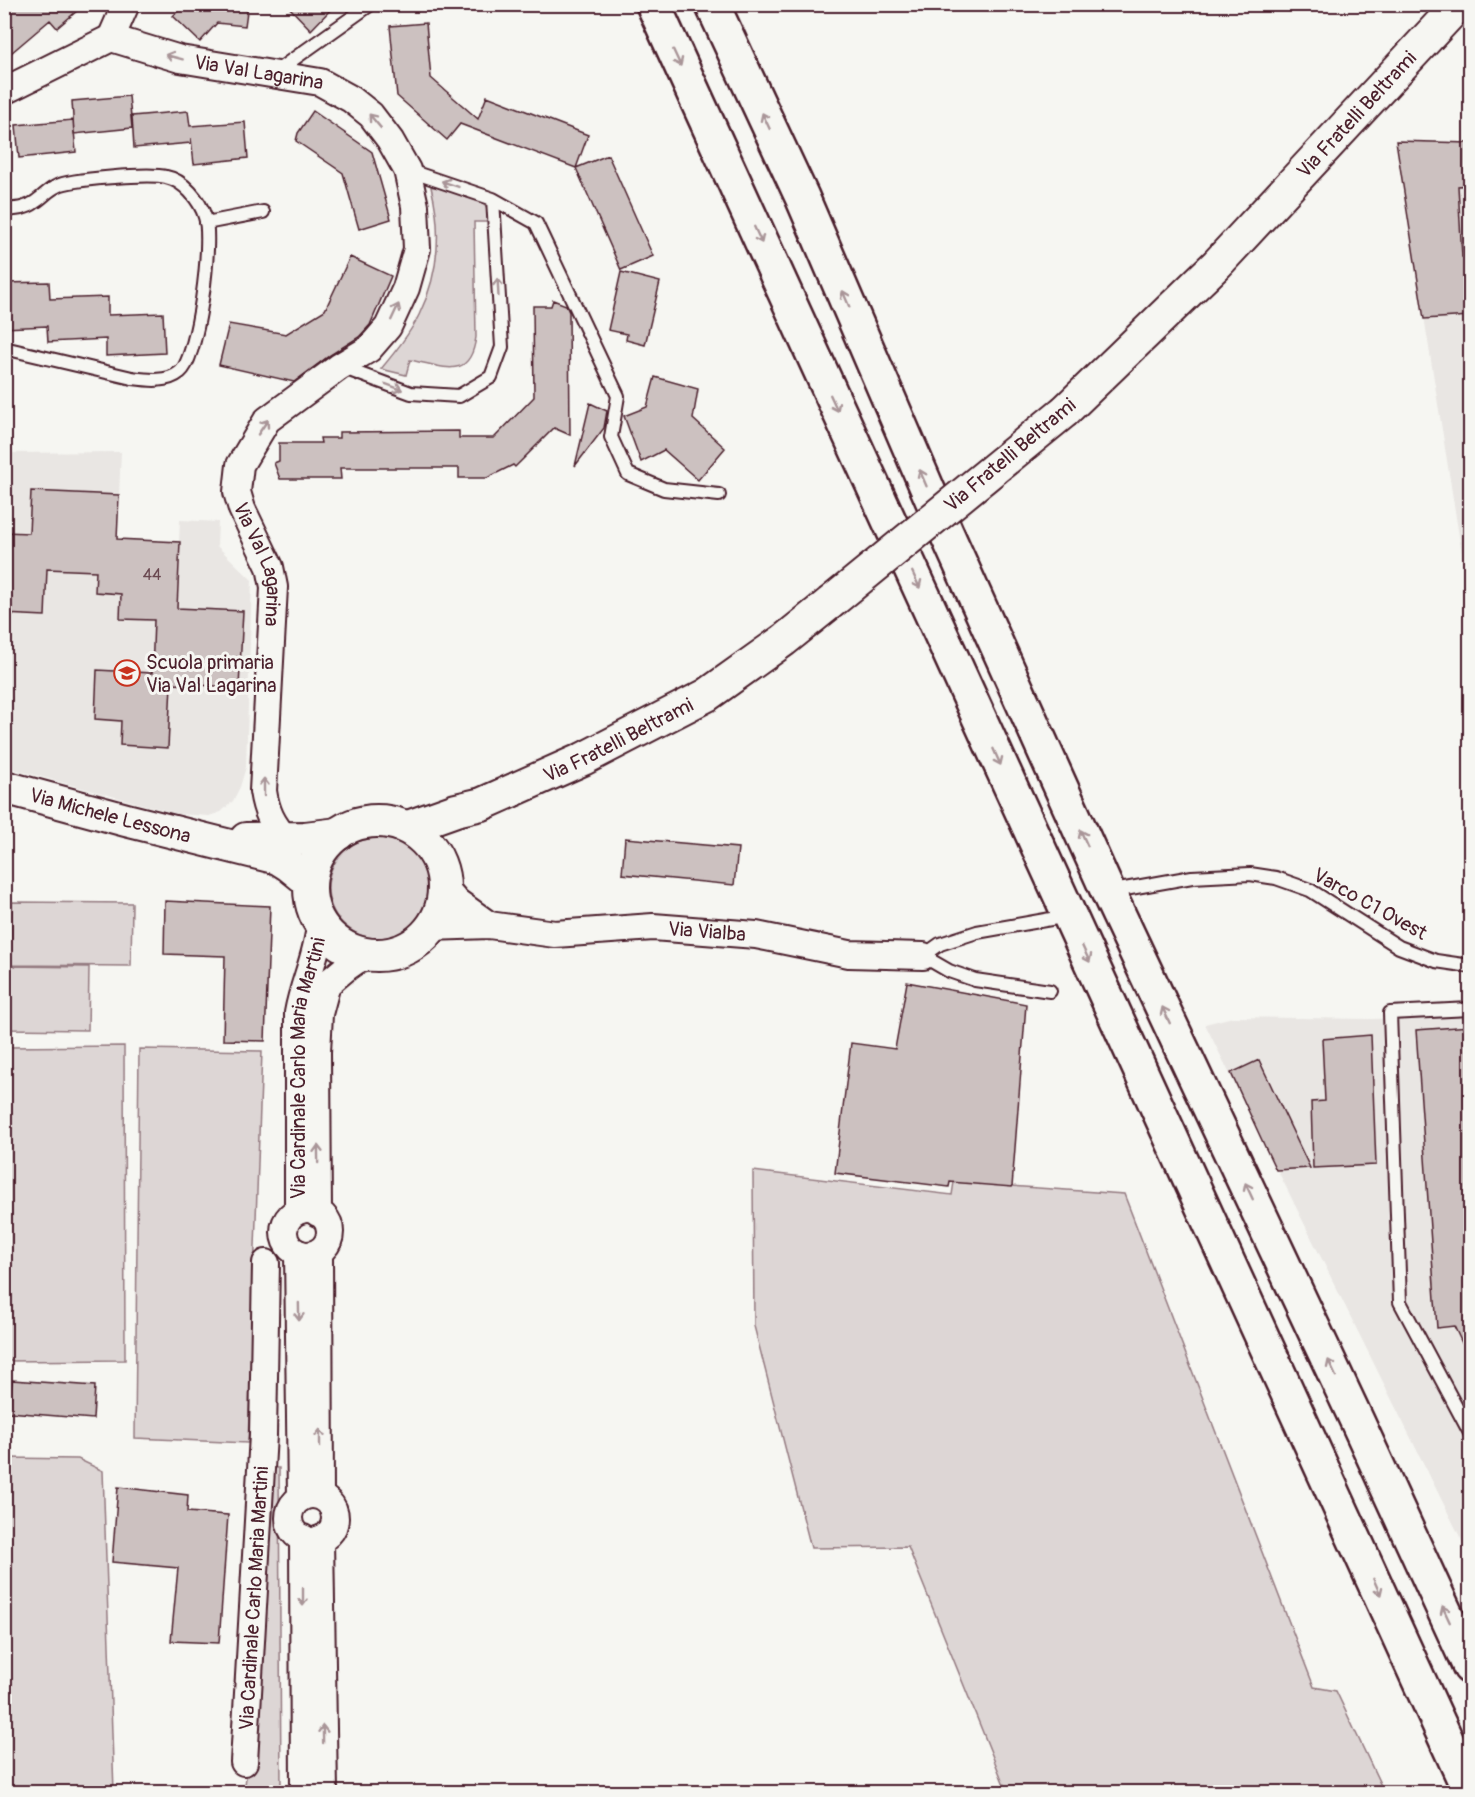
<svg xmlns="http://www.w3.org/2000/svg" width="1475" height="1797" viewBox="0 0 1475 1797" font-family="Pangolin,sans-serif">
<rect width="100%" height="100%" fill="#f6f6f2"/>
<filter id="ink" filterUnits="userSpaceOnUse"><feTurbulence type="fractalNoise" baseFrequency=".0167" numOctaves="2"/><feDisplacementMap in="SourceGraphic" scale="12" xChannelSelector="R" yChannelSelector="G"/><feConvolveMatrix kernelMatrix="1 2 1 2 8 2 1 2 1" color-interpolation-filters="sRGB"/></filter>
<g filter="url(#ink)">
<path fill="#e9e6e3" d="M1396,141L1470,143V605Z
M121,452L117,539L179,542L180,520L218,522L217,546L252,580L246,767L240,787L233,801L221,812L209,816L178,814L5,767L4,453Z
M1470,1016V1557L1205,1024L1233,1017L1371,1019Z"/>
<path fill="#ddd6d5" stroke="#947a80" stroke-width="1.5" d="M439,186C450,190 480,198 487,207C490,212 489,217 490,222H474L476,337C470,382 443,366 410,360L406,375L381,369C395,352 409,335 419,315C439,274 442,230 431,187Z
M328 888a50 50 0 1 1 100 0a50 50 0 1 1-100 0Z
M12,902L132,903L131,966L11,965Z
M5,966L89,967L88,1030L5,1029Z
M124,1046L125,1360L5,1361V1047Z
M139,1049L262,1051L248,1443L135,1438Z
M753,1171L952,1195L954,1182L1124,1194L1314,1687L1336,1691L1384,1792H1007L908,1547L811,1548L754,1326Z
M5,1458L78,1459L103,1471L114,1792H5Z
M267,1468H279L281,1792H244L258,1691Z"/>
<path fill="#ccc1c0" stroke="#4a1f2b" stroke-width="1.5" d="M12,4H85L57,28L50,20L4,59V11Z
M185,4H248L245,26L217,23L200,42L173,16Z
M286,4H336L311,30Z
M426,23L431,78L478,119L487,96L588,135L576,168L460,124L447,140L397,96L390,26Z
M129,96L132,128L74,134L72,101Z
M188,111L190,126L245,122L248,158L194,164L191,138V143L134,148L132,116Z
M313,111L372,152L391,219L359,229L343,173L296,141L298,133Z
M73,120L76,152L19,158L16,125Z
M1396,141L1470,143V185L1458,186L1462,257H1467V263H1470V316L1424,319Z
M608,155L653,256L621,270L576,168Z
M350,257L391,276L370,325L359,337L330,355L294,382L219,365L229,324L286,334L325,310Z
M621,272L660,282L645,345L626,340L627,334L608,330Z
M49,282L50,299L108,297V315L163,313L165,353L106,356V339L48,342L47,326L4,328V283Z
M553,300L566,305L569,312L570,435L554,428L515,467L513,465L487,478H459V468H340L341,479H280L274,463L279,461V443H321L320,438H339V432L459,431V438H494L534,397L533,306H551Z
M655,377L698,389L693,419L725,448L698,480L664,450L641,462L624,416L647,407Z
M590,403L607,411L604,428L575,466Z
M31,491L119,495L117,539L180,542L177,608L243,611L239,687L171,684L168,748L120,745L121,721L95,719L97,670L152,673L154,620L120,619L121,594L95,592L96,571L47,569L45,616L4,614V532L29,533Z
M625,838L738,848L734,885L622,874Z
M165,901L270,906L265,1041L223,1040L225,956L164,954Z
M907,982L1026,1004L1012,1187L950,1182L949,1187L835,1173L851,1043L895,1049Z
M1470,1026V1360L1454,1326L1437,1328L1416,1030Z
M1371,1035L1376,1165L1313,1168L1311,1102L1325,1101L1322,1039Z
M1259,1060L1310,1168L1276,1170L1266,1149L1231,1073Z
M12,1380L95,1386L93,1419L9,1412Z
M118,1487L188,1495L187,1512L228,1515L219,1643L171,1641L178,1568L112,1562Z"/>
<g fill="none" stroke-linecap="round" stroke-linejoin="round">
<g stroke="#4a1f2b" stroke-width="16">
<path id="service" d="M274,73L371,4
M407,170L493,199L536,223L618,396L611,437L628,474L664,489L719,495
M4,210C15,209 26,209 35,202C43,197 48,190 57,186C70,179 150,173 166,177C183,180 200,200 205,217C213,240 198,358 180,372C167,383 147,380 132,378L4,348
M206,223L263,212
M341,367L411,393L459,396L491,377L502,347L493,199
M1108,892L1192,877L1250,874L1276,878L1310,890L1399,947L1436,961L1470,966
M1050,991L975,980L949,971L923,956L940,944L977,932L1068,916
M1470,1009L1390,1013L1400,1302L1470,1433"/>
</g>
<g stroke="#4a1f2b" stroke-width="30">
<g id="minor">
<path id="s1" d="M111,38L180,59L320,82L351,99L371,115L390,140L407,170L415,206L417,249L406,288L388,327L369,349L339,367L267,420L240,465L237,492L242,509L270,567L274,587L263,791C266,811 272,824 286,839"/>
<path d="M111,38L126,4"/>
<path d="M4,91L111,38"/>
<path d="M443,886L457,902L489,925"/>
<path id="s2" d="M430,927L489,925L555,934L653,927L756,935L849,954L923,956"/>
<circle cx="307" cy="1232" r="23"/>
<path id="s3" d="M298,1211V1013C303,983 318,955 320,924"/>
<path d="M318,1213L317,1052L319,1014L327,984L347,967L357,960L375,955"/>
<path d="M319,1252L320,1496"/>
<path d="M298,1253L301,1498"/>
<circle cx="312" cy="1518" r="23"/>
<path d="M303,1538L304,1792"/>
<path d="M320,1539L324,1792"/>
<path id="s4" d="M244,1762L263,1435L266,1263"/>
</g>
</g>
<g stroke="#4a1f2b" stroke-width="36">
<g id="tertiary">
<path id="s5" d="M1065,411L1217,264L1459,4"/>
<path id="s6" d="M4,787L126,820L278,858L289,865L310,882"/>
<circle cx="377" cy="888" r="67"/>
<path id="s7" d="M408,827L456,810L482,804L583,759L707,695L784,640L830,603"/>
<path d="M246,839L305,838L338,834"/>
</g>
</g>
<g stroke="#4a1f2b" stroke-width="38">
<path id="motorway" d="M653,4L1470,1792
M712,4L802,197L946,532L1108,892L1357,1421L1470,1667"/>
</g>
<use href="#service" stroke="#f6f6f2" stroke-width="12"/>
<use href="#minor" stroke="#f6f6f2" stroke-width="26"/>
<use href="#tertiary" stroke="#f6f6f2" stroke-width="32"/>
<use href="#motorway" stroke="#f6f6f2" stroke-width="33"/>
<g stroke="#4a1f2b" stroke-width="36" stroke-linecap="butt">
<path id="tertiary-bridge" d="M830,603L1065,411"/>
</g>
<use href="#tertiary-bridge" stroke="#f6f6f2" stroke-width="32"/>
</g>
<defs><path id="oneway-shaft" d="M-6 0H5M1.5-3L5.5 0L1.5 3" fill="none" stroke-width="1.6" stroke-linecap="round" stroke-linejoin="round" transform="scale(1.5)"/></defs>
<g stroke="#a99598">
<use href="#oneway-shaft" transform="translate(174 57) rotate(-165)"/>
<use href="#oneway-shaft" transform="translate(677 58) rotate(65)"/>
<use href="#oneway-shaft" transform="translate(375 121) rotate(-130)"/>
<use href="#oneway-shaft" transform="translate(766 121) rotate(-115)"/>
<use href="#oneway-shaft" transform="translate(450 184) rotate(-161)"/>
<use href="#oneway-shaft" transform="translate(758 235) rotate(65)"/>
<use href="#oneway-shaft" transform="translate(498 287) rotate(-93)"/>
<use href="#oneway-shaft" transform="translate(846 299) rotate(-113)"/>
<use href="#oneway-shaft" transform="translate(395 312) rotate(-65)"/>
<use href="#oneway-shaft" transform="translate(394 387) rotate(20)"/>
<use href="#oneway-shaft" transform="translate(834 403) rotate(65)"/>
<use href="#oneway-shaft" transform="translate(263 427) rotate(-56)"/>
<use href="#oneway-shaft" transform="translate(923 478) rotate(-113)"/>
<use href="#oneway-shaft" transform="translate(916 580) rotate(65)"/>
<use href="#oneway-shaft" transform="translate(997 757) rotate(66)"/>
<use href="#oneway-shaft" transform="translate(264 787) rotate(-90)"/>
<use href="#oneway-shaft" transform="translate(1084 838) rotate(-114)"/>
<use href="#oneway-shaft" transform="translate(1086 954) rotate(65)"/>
<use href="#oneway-shaft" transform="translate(1166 1015) rotate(-115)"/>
<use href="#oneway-shaft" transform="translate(318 1154) rotate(-91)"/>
<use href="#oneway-shaft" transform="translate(1249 1191) rotate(-115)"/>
<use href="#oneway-shaft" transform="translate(299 1312) rotate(89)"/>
<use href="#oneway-shaft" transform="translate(1332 1368) rotate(-115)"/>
<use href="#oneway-shaft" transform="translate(320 1438) rotate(-90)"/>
<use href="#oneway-shaft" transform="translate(1377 1587) rotate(66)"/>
<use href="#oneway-shaft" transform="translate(303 1597) rotate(90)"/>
<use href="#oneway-shaft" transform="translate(1446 1614) rotate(-115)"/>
<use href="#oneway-shaft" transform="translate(323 1734) rotate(-91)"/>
</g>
</g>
<defs>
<g id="school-ring" transform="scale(1.35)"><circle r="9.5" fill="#f6f6f2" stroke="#c8321e" stroke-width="1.5"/><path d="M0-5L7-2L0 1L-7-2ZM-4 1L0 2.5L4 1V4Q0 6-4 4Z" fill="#c8321e"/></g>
</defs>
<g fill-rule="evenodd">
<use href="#school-ring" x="127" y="673"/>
</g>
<g text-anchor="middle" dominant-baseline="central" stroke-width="6" stroke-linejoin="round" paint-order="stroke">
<g font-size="16" fill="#6a4850">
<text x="152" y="575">44</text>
</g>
<g font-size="20" fill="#4a1f2b" stroke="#f6f6f2">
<text stroke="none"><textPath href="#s1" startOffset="152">Via Val Lagarina</textPath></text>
<text stroke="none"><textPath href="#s5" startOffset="416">Via Fratelli Beltrami</textPath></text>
<text transform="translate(1010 455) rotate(-40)">Via Fratelli Beltrami</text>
<text stroke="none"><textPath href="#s1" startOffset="814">Via Val Lagarina</textPath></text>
<text stroke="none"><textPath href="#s7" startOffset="228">Via Fratelli Beltrami</textPath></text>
<text stroke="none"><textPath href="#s6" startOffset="110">Via Michele Lessona</textPath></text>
<text transform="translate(1370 904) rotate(29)">Varco C1 Ovest</text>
<text stroke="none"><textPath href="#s2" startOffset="278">Via Vialba</textPath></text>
<text stroke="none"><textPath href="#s3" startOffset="144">Via Cardinale Carlo Maria Martini</textPath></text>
<text stroke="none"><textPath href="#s4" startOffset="164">Via Cardinale Carlo Maria Martini</textPath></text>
</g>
<g font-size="20" fill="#4a1f2b" stroke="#f6f6f2" text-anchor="start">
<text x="146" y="662">Scuola primaria<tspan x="146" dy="23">Via Val Lagarina</tspan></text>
</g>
</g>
<rect width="1475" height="1797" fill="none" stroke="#f6f6f2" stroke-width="24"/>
<rect x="12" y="12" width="1451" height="1773" fill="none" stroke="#4a1f2b" stroke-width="2" filter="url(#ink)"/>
</svg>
